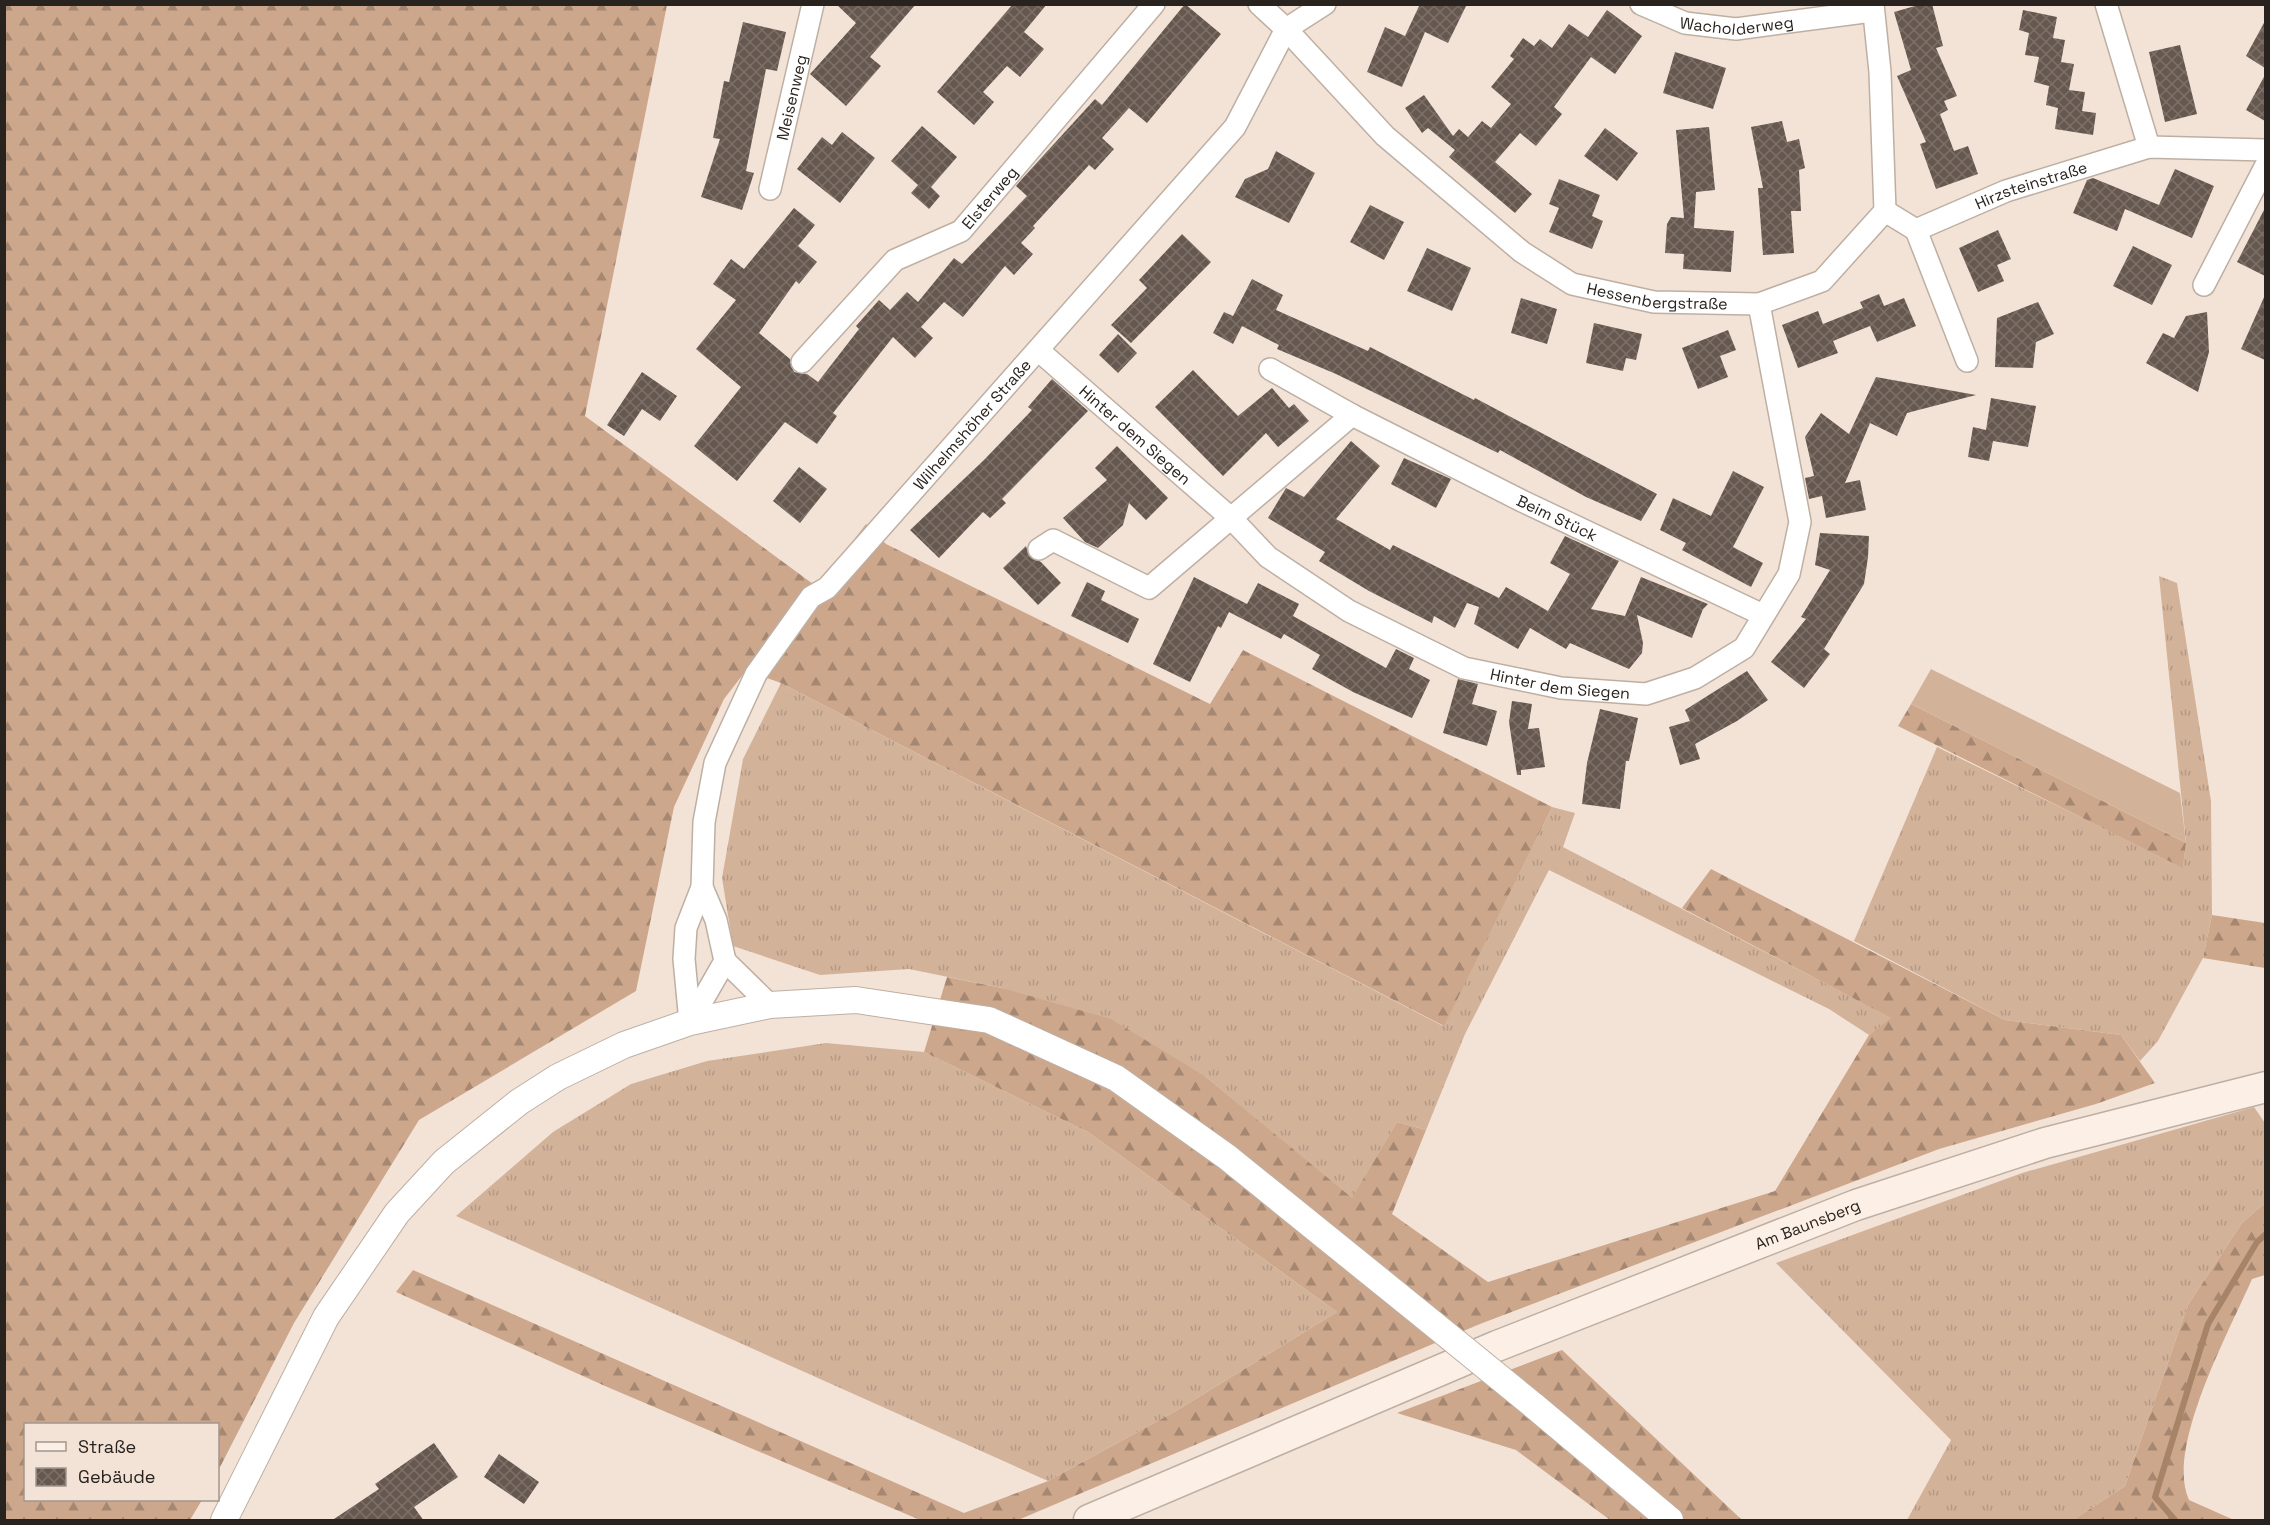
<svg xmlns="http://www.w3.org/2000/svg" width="2270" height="1525" viewBox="0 0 2270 1525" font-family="'Space Grotesk',sans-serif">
<defs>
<pattern id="grass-tufts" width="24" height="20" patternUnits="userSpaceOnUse" patternTransform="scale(1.5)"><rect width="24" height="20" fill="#d3b29a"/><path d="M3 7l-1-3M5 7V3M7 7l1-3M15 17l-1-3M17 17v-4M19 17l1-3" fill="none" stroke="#b59984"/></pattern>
<pattern id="forest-firs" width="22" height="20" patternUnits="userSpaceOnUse" patternTransform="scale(1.5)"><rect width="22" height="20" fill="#cda78c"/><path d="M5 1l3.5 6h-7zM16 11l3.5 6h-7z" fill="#a68872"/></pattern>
<pattern id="building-cross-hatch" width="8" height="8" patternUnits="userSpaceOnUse" patternTransform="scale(1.5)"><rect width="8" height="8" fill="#66584e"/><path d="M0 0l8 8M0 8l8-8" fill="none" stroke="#7c716a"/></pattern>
</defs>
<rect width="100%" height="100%" fill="#f3e3d7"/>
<path fill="url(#grass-tufts)" d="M2159,576L2177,583L2211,801L2212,915L2203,958L2158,1041L2140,1061L2121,1035L2005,1020L1854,941L1937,747L2183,867L2186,843Z
M781,683L1443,1026L1552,807L1575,813L1563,847L1892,1018L1869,1035L1829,1009L1549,870L1465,1034L1426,1130L1397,1122L1352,1199L1206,1077L1002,988L909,969L820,975L733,946L722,878L743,759Z
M826,1043L924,1052L1088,1132L1337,1312L1176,1411L1048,1481L456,1216L553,1132L631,1084L707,1061Z
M2254,1107L2265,1123V1203L2242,1223L2188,1305L2125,1486L2073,1520H1907L1951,1440L1776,1263L2022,1173Z"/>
<path fill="url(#forest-firs)" d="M5,5H667L585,416L813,584L724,699L674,807L636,991L419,1120L294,1323L218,1471V1424H26V1500H202L190,1520H5Z
M866,524L886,544L1210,704L1243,650L1552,807L1444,1026L781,683L756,674L793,620Z
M1911,704L2186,843L2183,868L1898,726Z
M1711,869L2005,1020L2121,1035L2155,1083L2096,1104L1939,1149L1480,1324L1018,1520H920L605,1386L396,1292L413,1270L964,1513L1048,1481L1176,1411L1337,1312L1088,1132L924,1052L947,977L1002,988L1111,1019L1206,1077L1352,1198L1397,1122L1426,1130L1392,1214L1488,1282L1775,1191L1869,1035L1891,1018L1682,908Z
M2212,915L2265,923V968L2203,958Z
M2265,1203V1275L2252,1279C2230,1330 2165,1448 2189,1500L2234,1520H2073L2125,1486L2188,1305L2242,1223Z
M1562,1350L1742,1520H1610L1516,1450L1397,1413Z"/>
<path fill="#d3b29a" d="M1931,669L2180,793L2186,843L1911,704Z"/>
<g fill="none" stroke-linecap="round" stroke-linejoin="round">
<path stroke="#a78368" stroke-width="6" d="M2175,1520L2155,1497L2208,1324L2257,1242L2266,1234"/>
</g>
<path fill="url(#building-cross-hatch)" d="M836,4H916L870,57L881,66L846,106L810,74L856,23Z
M1013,4H1047L1024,32L1044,49L1020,77L1007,66L983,92L994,102L974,125L937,92Z
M1185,4L1221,34L1147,123L1129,108L1102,138L1114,149L1095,170L1089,165L1033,226L1035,228L1021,243L1033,254L1014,275L1005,266L963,317L944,302L921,327L933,338L915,358L893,337L833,413L837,416L817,444L785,422L737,481L694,446L741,387L696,349L736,300L713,284L731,259L744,269L794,208L815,225L798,246L817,262L799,284L796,281L759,333L790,359L794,372L807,374L818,382L859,329L856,326L879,300L890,310L907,292L918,302L954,258L962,264L1027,196L1016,186L1021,180L1095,99L1102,105Z
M1420,4H1467L1448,43L1425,32L1402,87L1367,72L1385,27L1405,36Z
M1922,4H1932L1943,46L1936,48L1957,96L1944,101L1948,110L1940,114L1954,151L1968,146L1978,174L1936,189L1920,144L1926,142L1897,76L1911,70L1894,12Z
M1607,10L1642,36L1615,74L1591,57L1554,107L1562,114L1536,146L1520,133L1495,162L1532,194L1515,213L1449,157L1455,150L1428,128L1422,133L1405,108L1424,95L1453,136L1459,129L1468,137L1482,121L1491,128L1511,104L1491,87L1514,59L1510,56L1523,38L1534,46L1540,39L1552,48L1569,24L1588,37Z
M2023,10L2057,17L2053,38L2065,40L2061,62L2074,64L2069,90L2085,92L2082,111L2096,113L2093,135L2055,129L2058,108L2046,105L2049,86L2034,82L2039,57L2025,55L2029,33L2019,30Z
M2265,21V68L2246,56Z
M743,22L786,32L777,71L766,69L746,171L754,173L742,210L701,197L720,139L713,138L724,81L729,82Z
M2180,45L2197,114L2165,122L2149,52Z
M1675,52L1726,68L1713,109L1663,93Z
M2265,75V121L2246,110Z
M1782,121L1787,142L1799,139L1805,168L1799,170L1801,211H1791L1794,253L1763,255L1758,188H1763L1751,127Z
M922,126L957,157L931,187L940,196L929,209L911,193L918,185L891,161Z
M1709,127L1715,190L1696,192L1694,228L1734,231L1731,272L1683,269L1684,254L1665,253L1667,224L1671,217L1684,218L1676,130Z
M1605,128L1638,153L1617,181L1584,156Z
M842,132L875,158L840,203L797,169L822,137L832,145Z
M1276,151L1315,173L1289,223L1235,197L1245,179L1268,169Z
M2175,169L2214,186L2192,238L2125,209L2117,231L2073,213L2087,180L2093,178L2159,205Z
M1559,179L1600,195L1592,216L1603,221L1592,249L1549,232L1559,208L1549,204Z
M1370,205L1404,222L1384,260L1350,242Z
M2265,208V276L2237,262Z
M1998,230L2011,259L1997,265L2004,281L1978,292L1959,248Z
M1182,234L1211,262L1131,343L1111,325L1147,288L1139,280Z
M2133,246L2172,265L2152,305L2113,286Z
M1427,248L1471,268L1452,311L1407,291Z
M1252,279L1283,295L1276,310L1368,351L1370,347L1474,400L1475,398L1657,494L1641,521L1586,497L1500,450L1498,453L1336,374L1277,349L1279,345L1242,326L1233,344L1213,333L1224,312L1233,316Z
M1879,294L1884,306L1904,298L1916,326L1877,342L1870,326L1833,341L1838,353L1798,368L1782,325L1818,311L1823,324L1863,308L1860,302Z
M2265,295V360L2241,349Z
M1521,298L1557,309L1547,344L1511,333Z
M2038,302L2054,334L2036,342L2033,368L1995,367L1997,318Z
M2207,312L2209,352L2198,392L2146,363L2163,333L2174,338L2186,316Z
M1594,323L1642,334L1636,360L1626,358L1623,371L1586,363Z
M1728,330L1736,350L1720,356L1728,377L1698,389L1682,348Z
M1118,334L1137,353L1118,373L1099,355Z
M1193,370L1238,416L1272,388L1289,408L1294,404L1309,421L1278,447L1266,433L1223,476L1155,407Z
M642,372L677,396L660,421L642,409L624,436L607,425Z
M1876,377L1976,395L1907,413L1897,436L1870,423L1845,483L1860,480L1866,510L1826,518L1822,496L1809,499L1805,478L1814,476L1805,437L1821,413L1849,434Z
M1052,379L1088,411L1002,499L1006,503L990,518L983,512L939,558L910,530L984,460L1032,410L1028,407Z
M1991,398L2036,406L2028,447L1993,441L1989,461L1968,457L1973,427L1986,430Z
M1351,441L1380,466L1336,519L1390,550L1393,545L1499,598L1506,587L1548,611L1570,574L1550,563L1565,536L1619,561L1591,609L1625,616L1641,577L1708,604L1703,609L1692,638L1637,615L1643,643L1642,653L1629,669L1570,643L1566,649L1530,628L1518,649L1474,624L1479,607L1467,603L1455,628L1434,616L1432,623L1369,591L1319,561L1325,552L1268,518L1286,488L1304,497Z
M1117,446L1168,498L1146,520L1129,503L1123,525L1098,548L1085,542L1063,518L1107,480L1095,468Z
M1404,458L1451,479L1436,508L1391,484Z
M799,467L827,489L800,523L773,501Z
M1733,471L1764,487L1733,547L1763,563L1751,587L1682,550L1686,543L1660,530L1673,498L1711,516Z
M1820,533L1869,536L1868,557L1864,584L1824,649L1830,654L1804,688L1771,662L1806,619L1801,617L1830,570L1815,565Z
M1026,546L1029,556L1041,562L1061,583L1038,605L1003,568Z
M1194,577L1247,604L1258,583L1299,604L1293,616L1386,668L1396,649L1414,658L1409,669L1430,680L1412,718L1353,692L1312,669L1320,655L1284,634L1281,639L1229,612L1221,628L1218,626L1190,682L1153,664Z
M1087,582L1105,591L1101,600L1139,619L1128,643L1071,616Z
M1747,671L1768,700L1737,721L1695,744L1700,759L1680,765L1669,727L1690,721L1685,710Z
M1458,679L1478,684L1472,704L1497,711L1487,746L1443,733Z
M1512,701L1532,704L1528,729L1539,728L1545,767L1521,770V775H1517L1509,722Z
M1600,709L1638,718L1629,761H1626L1620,809L1582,804L1587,763Z
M434,1443L458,1477L414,1507L424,1521H331L379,1489L375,1484Z
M499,1454L539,1482L524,1504L484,1477Z"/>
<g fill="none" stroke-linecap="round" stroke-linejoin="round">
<g stroke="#beafa3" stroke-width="24">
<g id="minor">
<path id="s1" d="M1259,4L1286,29L1385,136L1522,252L1572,284L1654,302L1759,304L1822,281L1885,211L1880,72L1873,4"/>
<path id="s2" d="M1641,4L1685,23L1736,29L1872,11"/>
<path d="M2106,4L2149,147"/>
<path id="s3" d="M770,189L813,4"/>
<path id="s4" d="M1885,211L1916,230L2006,191L2149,147L2266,150"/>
<path d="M1916,230L1967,361"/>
<path d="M2204,285L2266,165"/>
<path id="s5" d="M1038,350L1232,519L1268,557L1349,611L1464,668L1561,688L1646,694L1695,678L1744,648L1789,574L1800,522L1759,304"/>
<path id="s6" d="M802,362L895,260L961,231L1154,4"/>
<path d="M1270,369L1352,415"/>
<path id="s7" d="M1039,549L1053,540L1149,588L1352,415L1522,501L1763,615"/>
<path d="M725,961L770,1005"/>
<path id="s8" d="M690,1022L684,959L686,928L702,887L704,822L715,763L756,674L811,597L827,588L1235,127L1286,29L1325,4"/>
<path d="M690,1022L725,961L716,920L702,887"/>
</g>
</g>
<g stroke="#beafa3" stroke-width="28">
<path id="tertiary" d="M1533,1405L1670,1520
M224,1520L326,1317L397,1213L444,1162L519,1102L558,1077L624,1045L690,1022L770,1005L856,1000L989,1020L1116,1078L1227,1157L1425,1317"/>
</g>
<g stroke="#beafa3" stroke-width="33">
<g id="secondary">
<path id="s9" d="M1089,1520L1497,1346L1856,1205L2045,1143L2266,1087"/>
</g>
</g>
<use href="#minor" stroke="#fff" stroke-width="21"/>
<use href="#tertiary" stroke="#fff" stroke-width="26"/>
<use href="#secondary" stroke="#fcefe6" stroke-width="30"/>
<g stroke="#beafa3" stroke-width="28" stroke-linecap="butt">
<path id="tertiary-bridge" d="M1425,1317L1533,1405"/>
</g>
<use href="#tertiary-bridge" stroke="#fff" stroke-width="26"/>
</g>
<g text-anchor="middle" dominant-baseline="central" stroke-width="6" stroke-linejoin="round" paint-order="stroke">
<g font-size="16" fill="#29231f" stroke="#f3e3d7">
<text stroke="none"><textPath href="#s2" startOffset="100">Wacholderweg</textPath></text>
<text stroke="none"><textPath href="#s3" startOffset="94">Meisenweg</textPath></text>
<text stroke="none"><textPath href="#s4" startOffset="160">Hirzsteinstraße</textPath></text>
<text stroke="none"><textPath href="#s6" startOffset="254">Elsterweg</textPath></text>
<text stroke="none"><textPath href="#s1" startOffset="508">Hessenbergstraße</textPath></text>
<text stroke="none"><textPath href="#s8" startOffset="693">Wilhelmshöher Straße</textPath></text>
<text stroke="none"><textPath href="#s5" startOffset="129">Hinter dem Siegen</textPath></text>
<text stroke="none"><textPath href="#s7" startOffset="620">Beim Stück</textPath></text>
<text stroke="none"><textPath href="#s5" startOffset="633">Hinter dem Siegen</textPath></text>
<text stroke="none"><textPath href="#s9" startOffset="777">Am Baunsberg</textPath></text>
</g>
</g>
<rect width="2270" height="1525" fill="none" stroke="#29231f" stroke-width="12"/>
<rect x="24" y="1423" width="195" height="78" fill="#f3e3d7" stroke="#a2968d" stroke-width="1.5"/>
<rect x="36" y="1442" width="30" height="9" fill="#fcefe6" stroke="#a2968d" stroke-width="1.5"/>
<text x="78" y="1453" font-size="18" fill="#29231f">Straße</text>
<rect x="36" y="1468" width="30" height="18" fill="url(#building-cross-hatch)" stroke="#a2968d" stroke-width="1.5"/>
<text x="78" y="1483" font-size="18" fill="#29231f">Gebäude</text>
</svg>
